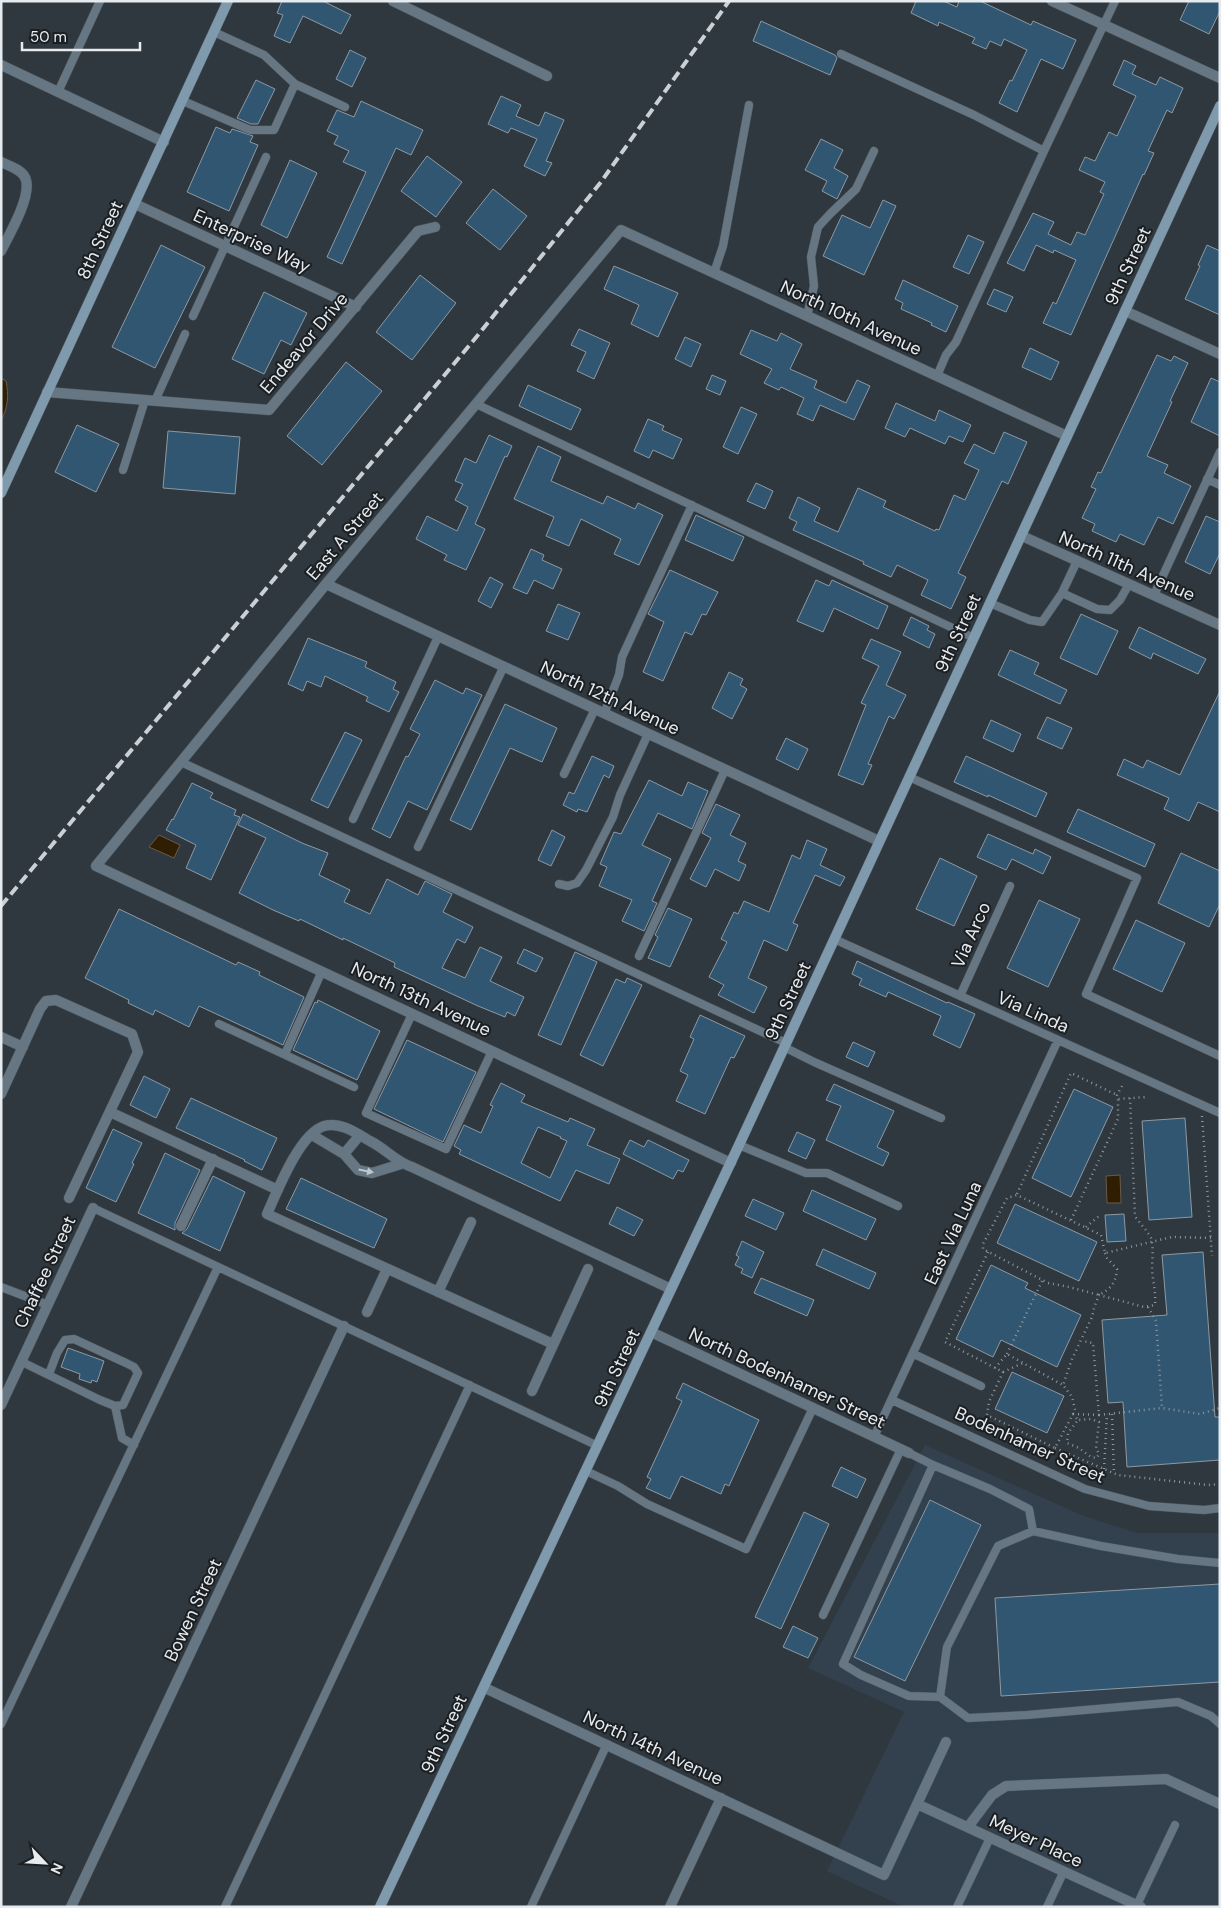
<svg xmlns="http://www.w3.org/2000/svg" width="1221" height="1908" viewBox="0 0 1221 1908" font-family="'DM Sans',sans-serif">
<rect width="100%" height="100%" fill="#2f383f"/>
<path fill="#32414d" d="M925,1445L1081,1515L1137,1533H1220V1907H904L827,1871L904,1712L808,1668Z"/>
<path fill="#301e03" stroke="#675c4a" d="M1,378L6,381C9,396 8,407 1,421Z
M159,835L180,845L174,858L149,847Z
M1120,1175L1121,1203H1107L1106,1176Z"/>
<path fill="#315671" stroke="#8e99a2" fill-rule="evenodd" d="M282,1H323L351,15L341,34L303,16L290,43L274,36L283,15L277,13Z
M916,1H943L957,7L959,1H980L1031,25L1033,21L1076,40L1063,69L1041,59L1017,112L999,103L1010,80L1012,81L1027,50L1004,39L1001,46L990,41L986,49L972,43L975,38L939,22L938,26L911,13Z
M1189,1H1220V11L1209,34L1180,20Z
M761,21L835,55L837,58L830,75L753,41Z
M350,50L366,58L352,87L336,79Z
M1124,60L1136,66L1132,74L1156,85L1160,77L1183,88L1172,113L1167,110L1148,151L1154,153L1144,175L1143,174L1071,335L1043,323L1053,302L1056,304L1076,260L1054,250L1053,253L1036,245L1024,271L1007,263L1033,213L1054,222L1048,234L1071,245L1077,232L1085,235L1104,194L1100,192L1105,182L1079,170L1085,157L1095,161L1109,132L1117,136L1136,96L1113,85Z
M256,80L275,89L258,124H251L237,118Z
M501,96L521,105L516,116L539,126L545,112L564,120L546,161L552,163L545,176L524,166L537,139L511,128L508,133L488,124Z
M361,101L423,130L411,155L396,148L342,264L327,257L366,172L343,162L349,151L334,144L338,136L327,131L337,110L354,117Z
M216,127L230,133L232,129L253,136L250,142L258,145L229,211L187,192Z
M821,139L843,150L834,168L848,176L837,199L822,191L827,181L805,170Z
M427,156L462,182L436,217L401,191Z
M290,160L317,173L287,238L261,225Z
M493,189L527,216L500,250L466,223Z
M883,200L896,206L864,275L823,256L842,215L870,228Z
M968,235L984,242L969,274L953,267Z
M161,245L205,267L155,368L112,347Z
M1207,245L1220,251V315L1185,299L1200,266L1198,265Z
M614,266L678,293L658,337L631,324L639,305L604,289Z
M420,275L456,303L412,360L376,332Z
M903,280L958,306L946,332L931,325L932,323L901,309L903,303L895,299Z
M994,289L1013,297L1006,312L987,304Z
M264,292L307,313L291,345L281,340L264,374L232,359Z
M579,329L610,343L594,379L577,371L586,352L571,345Z
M751,330L777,341L781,333L802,344L790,369L817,381L814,388L846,403L857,380L870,386L854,420L820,405L813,421L797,414L804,398L781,387L779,390L764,383L772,369L740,354Z
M685,337L701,344L691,367L675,359Z
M1030,348L1059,362L1051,380L1022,367Z
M1157,355L1171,361L1174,356L1188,363L1170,401L1172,402L1147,456L1168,465L1164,473L1191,486L1173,524L1158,517L1144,545L1120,534L1116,542L1092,531L1095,524L1082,518L1096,489L1091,487L1098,472L1101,473Z
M346,362L382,391L322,465L287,436Z
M712,375L726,381L720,395L706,389Z
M1211,378L1220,382V436L1191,422Z
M528,385L581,409L571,430L519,406Z
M896,403L935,421L939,410L971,425L963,442L949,436L945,444L910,428L905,437L885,428Z
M741,407L757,414L738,454L723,447Z
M648,419L664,426L662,430L682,439L673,459L653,450L649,458L634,451Z
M77,425L119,444L96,492L55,472Z
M168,431L240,437L235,494L163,488Z
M1004,432L1027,442L1008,484L1002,481L958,573L966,577L951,609L921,595L928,580L897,565L891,577L863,564L864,562L793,530L797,522L789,518L798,497L820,508L814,521L838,532L858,488L886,501L883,507L935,531L936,529L939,530L954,495L965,500L979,470L964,463L974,444L994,454Z
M489,435L512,446L507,457L505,456L475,524L485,529L466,570L444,560L447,555L416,539L427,516L457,531L468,507L455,500L463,484L455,481L465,458L476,463Z
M538,446L561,457L551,481L603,504L607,496L635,509L638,503L663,515L639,565L614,554L621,539L581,519L569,546L546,536L554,517L514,499Z
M756,483L773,491L765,509L747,501Z
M696,515L744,537L733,561L685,540Z
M1206,516L1220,522V553L1210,574L1185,562Z
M531,549L544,555L542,560L562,569L553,589L534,580L527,594L513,588Z
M670,570L718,592L706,615L702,614L692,635L685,632L663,681L643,672L664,622L648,614Z
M490,577L503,584L491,608L478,601Z
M816,580L829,586L832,580L888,606L878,629L834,608L823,632L797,621Z
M558,604L580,613L568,640L546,631Z
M1081,614L1118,631L1097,675L1060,658Z
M911,617L929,626L927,630L935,634L929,648L903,635Z
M1139,627L1206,659L1198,674L1153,653L1151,659L1129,648Z
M308,638L367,662L365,667L396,682L393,689L399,692L389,712L366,701L368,697L325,676L321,687L307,681L303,691L288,684Z
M871,639L901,652L886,685L906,695L894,719L889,716L868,764L872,765L863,785L838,775L866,705L861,703L879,666L862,658Z
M1010,650L1039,663L1034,674L1067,690L1060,704L998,675Z
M729,672L743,679L740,685L747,689L732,719L712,708Z
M435,680L463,694L466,688L482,695L427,810L408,801L390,838L372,829L406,756L408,757L420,734L410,729Z
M1220,691V812L1198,802L1189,821L1164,809L1169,798L1117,775L1124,759L1143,768L1147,760L1180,775Z
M505,704L557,728L542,762L510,748L471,830L450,820Z
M1047,717L1072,728L1062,749L1037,738Z
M991,720L1021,734L1013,752L983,738Z
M345,732L362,740L328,808L311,800Z
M786,738L808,749L798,770L776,759Z
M592,756L614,766L609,778L604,775L587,812L578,809L577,812L563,805L569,792L574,794Z
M966,756L1047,793L1036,817L988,795V797L954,782Z
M649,780L682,796L688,782L708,791L692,829L658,813L642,845L671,859L652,901L657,903L644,931L622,921L632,900L599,886L607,867L600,864L614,832L621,834Z
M192,783L213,793L210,798L236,810L234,815L240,817L211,880L186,868L196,845L166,830L172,819L173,820Z
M716,804L740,815L730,835L746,843L738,861L746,865L739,881L715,869L706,887L690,879L711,838L702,833Z
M1078,809L1155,844L1145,867L1067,832Z
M243,814L302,843L328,853L319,875L350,890L344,902L370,914L387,879L418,895L425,881L452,894L443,912L473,927L465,943L457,939L442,968L465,978L480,947L502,957L490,981L524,997L515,1016L507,1012L505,1017L478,1006L394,967L395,963L343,938V940L300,919L299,921L273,910L239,893L266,838L238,825Z
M552,830L565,837L551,866L538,860Z
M988,834L1033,854L1035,849L1051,857L1043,874L1012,859L1006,870L977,857Z
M807,840L827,849L820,865L845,877L840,886L815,875L793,923L798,925L787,951L764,940L748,978L767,987L754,1013L718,995L724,985L709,977L727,942L721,939L734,912L738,914L744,901L769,912L792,855L800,859Z
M1181,853L1220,871V904L1209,927L1158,903Z
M940,858L977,876L954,926L916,909Z
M1039,900L1080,919L1048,987L1007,968Z
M668,908L692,919L670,967L648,958L658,937L655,935Z
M119,909L236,965L238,962L260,972L259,975L304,997L283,1045L199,1006L189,1027L155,1010L153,1015L128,1003L129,1000L85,978Z
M1136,920L1185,943L1162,992L1113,969Z
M524,949L543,958L536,972L517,963Z
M575,952L597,962L561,1045L538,1035Z
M857,961L947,1003L948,1002L975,1014L960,1048L933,1035L941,1016L888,992L886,997L859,985L862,979L852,974Z
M627,978L642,985L603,1066L580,1055L616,979L625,983Z
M318,1000L380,1031L357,1080L293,1050L315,1002L317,1003Z
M700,1015L745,1036L734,1058L731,1057L705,1114L676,1101L688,1075L680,1071L694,1039L690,1037Z
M407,1040L476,1072L443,1142L374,1109Z
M853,1042L875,1052L868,1067L846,1057Z
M144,1076L170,1089L156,1118L130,1105Z
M501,1083L525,1095L521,1102L568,1122L570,1118L595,1129L587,1145L620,1159L609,1184L576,1170L560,1201L459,1154L461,1150L454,1146L464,1125L481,1133L493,1106L490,1105ZM538,1127L561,1137L560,1138L567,1141L550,1178L521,1163Z
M834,1084L894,1111L877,1147L889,1153L883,1166L826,1140L841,1106L826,1100Z
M1074,1089L1113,1107L1071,1197L1032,1178Z
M191,1098L277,1138L262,1170L244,1161L245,1160L176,1128Z
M1185,1118L1192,1217L1149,1220L1142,1121Z
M113,1129L142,1143L132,1163L134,1164L116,1202L86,1188Z
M797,1132L815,1140L806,1159L788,1151Z
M630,1140L644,1147L648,1140L689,1160L683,1172L678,1170L673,1179L623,1154Z
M165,1153L200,1170L175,1223V1230L138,1213Z
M213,1176L245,1192L220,1251L182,1233L187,1229Z
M301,1178L387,1219L374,1248L286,1209Z
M812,1190L876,1219L866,1240L803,1211Z
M753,1199L784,1213L776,1230L745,1216Z
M1015,1204L1097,1242L1079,1281L997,1243Z
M617,1207L643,1220L634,1236L609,1224Z
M1124,1214L1126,1241L1107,1242L1105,1215Z
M742,1241L764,1252L752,1278L741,1273L743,1269L735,1265L739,1257L736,1255Z
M823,1249L876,1273L869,1289L816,1265Z
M1203,1252L1215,1417H1220V1460L1127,1467L1123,1402L1108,1403L1102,1320L1167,1315L1162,1255Z
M991,1265L1028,1283L1025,1288L1081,1315L1057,1367L1001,1340L993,1357L956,1339Z
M761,1278L814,1300L807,1316L754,1293Z
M68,1348L104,1361L97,1382L92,1380L91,1383L79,1379L80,1374L61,1367Z
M1012,1372L1064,1396L1047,1433L995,1409Z
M683,1383L759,1420L729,1486L725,1484L721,1494L681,1476L670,1499L646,1488L651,1479L647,1477L682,1401L676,1398Z
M841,1467L866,1479L857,1498L832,1486Z
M930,1500L981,1525L905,1681L854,1657Z
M804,1512L829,1524L781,1629L755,1617Z
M1220,1584V1682L1001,1696L995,1598Z
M793,1626L818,1638L808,1658L783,1647Z"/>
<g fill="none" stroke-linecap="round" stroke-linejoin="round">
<g stroke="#4c555b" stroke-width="9">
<path id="lane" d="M841,54L974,115L1044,151
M295,84L345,107
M58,92L100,1
M183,101L250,130H274L295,84L264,55L214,32
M714,273L723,246L749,105
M193,316L266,157
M807,316L814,286L811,257L818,227L830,214L856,189L874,151
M937,376L946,355L956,342L1044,151L1115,1
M155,401L185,334
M476,404L974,638
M123,470L145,400
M1207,479L1220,485
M1062,593L1097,609L1110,610L1120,600L1129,584
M1154,595L1220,452
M990,603L1030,620L1042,622L1062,593L1077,561
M604,714L619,675L622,657L692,505
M181,762L786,1043
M564,774L595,709
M909,777L1137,878L1086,994L1220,1056
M353,819L438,637
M418,847L504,666
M559,884L568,886L577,883L586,870L613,817L620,795L648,734
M834,939L1220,1113
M639,956L725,770
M960,996L1010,886
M412,1014L366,1113L446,1149L492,1051
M219,1024L354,1087
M784,1047L814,1062L941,1118
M285,1054L322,971
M739,1145L806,1173H827L898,1206
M93,1208L598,1446
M1,1287L48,1305
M914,1354L981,1386
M22,1362L100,1400L115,1406L123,1405L138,1373L134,1367L126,1363L74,1339L65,1340L57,1353L49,1374
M892,1400L1085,1489L1149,1506L1204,1510L1220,1508
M115,1406L122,1438L134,1445
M874,1437L1058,1040
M909,1453L933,1465L843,1664L861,1675L909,1696L940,1697
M933,1465L990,1489L1029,1509L1033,1531
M586,1471L618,1486L647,1504L746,1549L813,1408
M1220,1563L1178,1559L1101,1546L1033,1531L998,1546L947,1647L940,1697L968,1718L1027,1715L1178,1702L1211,1716L1220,1724
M823,1615L901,1449
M1,1724L218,1267
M225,1907L470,1385
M531,1907L607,1744
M957,1907L990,1838
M1047,1907L1064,1871
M1136,1907L1175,1825"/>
</g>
<g stroke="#4c555b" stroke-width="11">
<path id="street" d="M393,1L547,76
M1052,1L1220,78
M1,65L164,142
M1,162C9,166 24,170 26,180C31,198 9,235 1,251
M135,204L356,307
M1125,311L1220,354
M47,392L269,410L418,231L435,227
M1022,536L1220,625
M326,584L879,841
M1,1037L23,1047
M1,1094L40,1009L46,1001L56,1000L132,1034L138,1052L69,1198
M110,1112L278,1190
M312,1135L344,1154L358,1170L372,1173L401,1164
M344,1154L360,1135
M731,1163L96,866L326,584L621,230L1067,436
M181,1226L213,1159
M438,1292L471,1222
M367,1312L387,1269
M651,1332L909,1453
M553,1344L267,1214C277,1192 299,1134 324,1126C340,1121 358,1134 370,1141C386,1149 396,1162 412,1167L671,1289
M532,1391L588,1269
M1,1405L93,1208
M485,1688L884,1875L946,1742
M917,1804L1141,1907
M968,1827L992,1795L1006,1786L1166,1779L1220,1804
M71,1907L344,1326
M670,1907L721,1798"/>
</g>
<g stroke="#4c555b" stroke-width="11">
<path id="secondary" d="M1,493L228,1
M380,1907L739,1145L1220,106"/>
</g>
<path stroke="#90979d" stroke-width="2.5" stroke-dasharray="1 4" stroke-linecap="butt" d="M1122,1086L1117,1095L1118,1099L1147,1097
M1202,1116L1212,1256
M1017,1194L1071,1073L1117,1095
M1071,1220L1118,1119V1099
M1086,1227L1099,1216
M988,1252L945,1342L1003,1372L989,1402L987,1415L1055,1448L1075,1410L1072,1397L1063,1385L1072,1359L1092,1317L1094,1308L1099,1295L1144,1307L1155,1305C1156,1292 1153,1282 1152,1270C1152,1260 1154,1248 1151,1238C1147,1230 1140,1224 1135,1216L1130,1098
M1105,1253L1107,1258L1117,1269C1116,1282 1111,1289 1099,1295L1069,1287L1048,1283L983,1249V1244L1007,1198L1017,1195L1101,1235L1105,1253L1172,1237L1211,1238
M1148,1307L1156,1321L1162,1408L1200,1414L1220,1408
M1007,1354L1042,1281
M995,1368L1007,1354L1023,1363
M1003,1372L1023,1363L1063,1385
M1073,1414L1078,1420L1068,1433L1067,1443L1079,1448L1091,1457L1097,1458L1099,1454L1096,1448L1099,1422L1091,1419L1078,1420
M1073,1414L1099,1415L1093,1343L1082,1341
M1112,1414L1114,1474
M1099,1415L1162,1408
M1055,1448L1118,1475L1208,1485L1220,1484
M1104,1469L1107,1414"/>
<use href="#lane" stroke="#667683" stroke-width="8"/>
<use href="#street" stroke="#667683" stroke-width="10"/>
<use href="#secondary" stroke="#7f99ad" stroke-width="10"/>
<path stroke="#cad0d5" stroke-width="4" stroke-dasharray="10 5" stroke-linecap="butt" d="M1,906L478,335L601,182L729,1"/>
</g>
<defs><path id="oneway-solid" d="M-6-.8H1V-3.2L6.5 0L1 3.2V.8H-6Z" transform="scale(1.25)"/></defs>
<use fill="#c0c8cf" href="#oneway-solid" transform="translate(366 1171) rotate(11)"/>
<g text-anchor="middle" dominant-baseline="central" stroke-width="4" stroke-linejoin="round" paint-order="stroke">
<g font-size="18" fill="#e6ebf0" stroke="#1b1f22">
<text transform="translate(100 240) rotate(-65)">8th Street</text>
<text transform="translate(252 241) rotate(25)">Enterprise Way</text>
<text transform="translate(1128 266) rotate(-65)">9th Street</text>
<text transform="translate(851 318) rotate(25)">North 10th Avenue</text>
<text transform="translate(304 343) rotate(-50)">Endeavor Drive</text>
<text transform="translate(345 536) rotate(-50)">East A Street</text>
<text transform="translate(1127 566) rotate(24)">North 11th Avenue</text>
<text transform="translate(958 633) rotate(-65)">9th Street</text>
<text transform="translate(610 698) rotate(25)">North 12th Avenue</text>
<text transform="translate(971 935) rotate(-66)">Via Arco</text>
<text transform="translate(421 999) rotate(25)">North 13th Avenue</text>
<text transform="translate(788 1001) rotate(-65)">9th Street</text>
<text transform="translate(1033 1012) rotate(24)">Via Linda</text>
<text transform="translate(953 1233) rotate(-65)">East Via Luna</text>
<text transform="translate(45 1272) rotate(-65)">Chaffee Street</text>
<text transform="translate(617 1368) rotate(-65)">9th Street</text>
<text transform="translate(787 1378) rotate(25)">North Bodenhamer Street</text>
<text transform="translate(1030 1445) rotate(24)">Bodenhamer Street</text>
<text transform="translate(193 1610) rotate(-65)">Bowen Street</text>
<text transform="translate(444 1734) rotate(-65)">9th Street</text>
<text transform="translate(653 1748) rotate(25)">North 14th Avenue</text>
<text transform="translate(1036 1841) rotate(25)">Meyer Place</text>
</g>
</g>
<rect width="1221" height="1908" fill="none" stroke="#e6ebf0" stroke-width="5"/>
<g transform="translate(45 1863) rotate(115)" stroke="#1b1f22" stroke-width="4" paint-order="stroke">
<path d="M0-4L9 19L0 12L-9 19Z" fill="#e6ebf0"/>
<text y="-8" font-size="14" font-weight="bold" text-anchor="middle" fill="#e6ebf0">N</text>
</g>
<path d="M22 42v8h118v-8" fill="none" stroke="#e6ebf0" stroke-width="2.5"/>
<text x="30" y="42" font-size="15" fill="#e6ebf0" stroke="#1b1f22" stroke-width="4" paint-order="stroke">50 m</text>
</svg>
